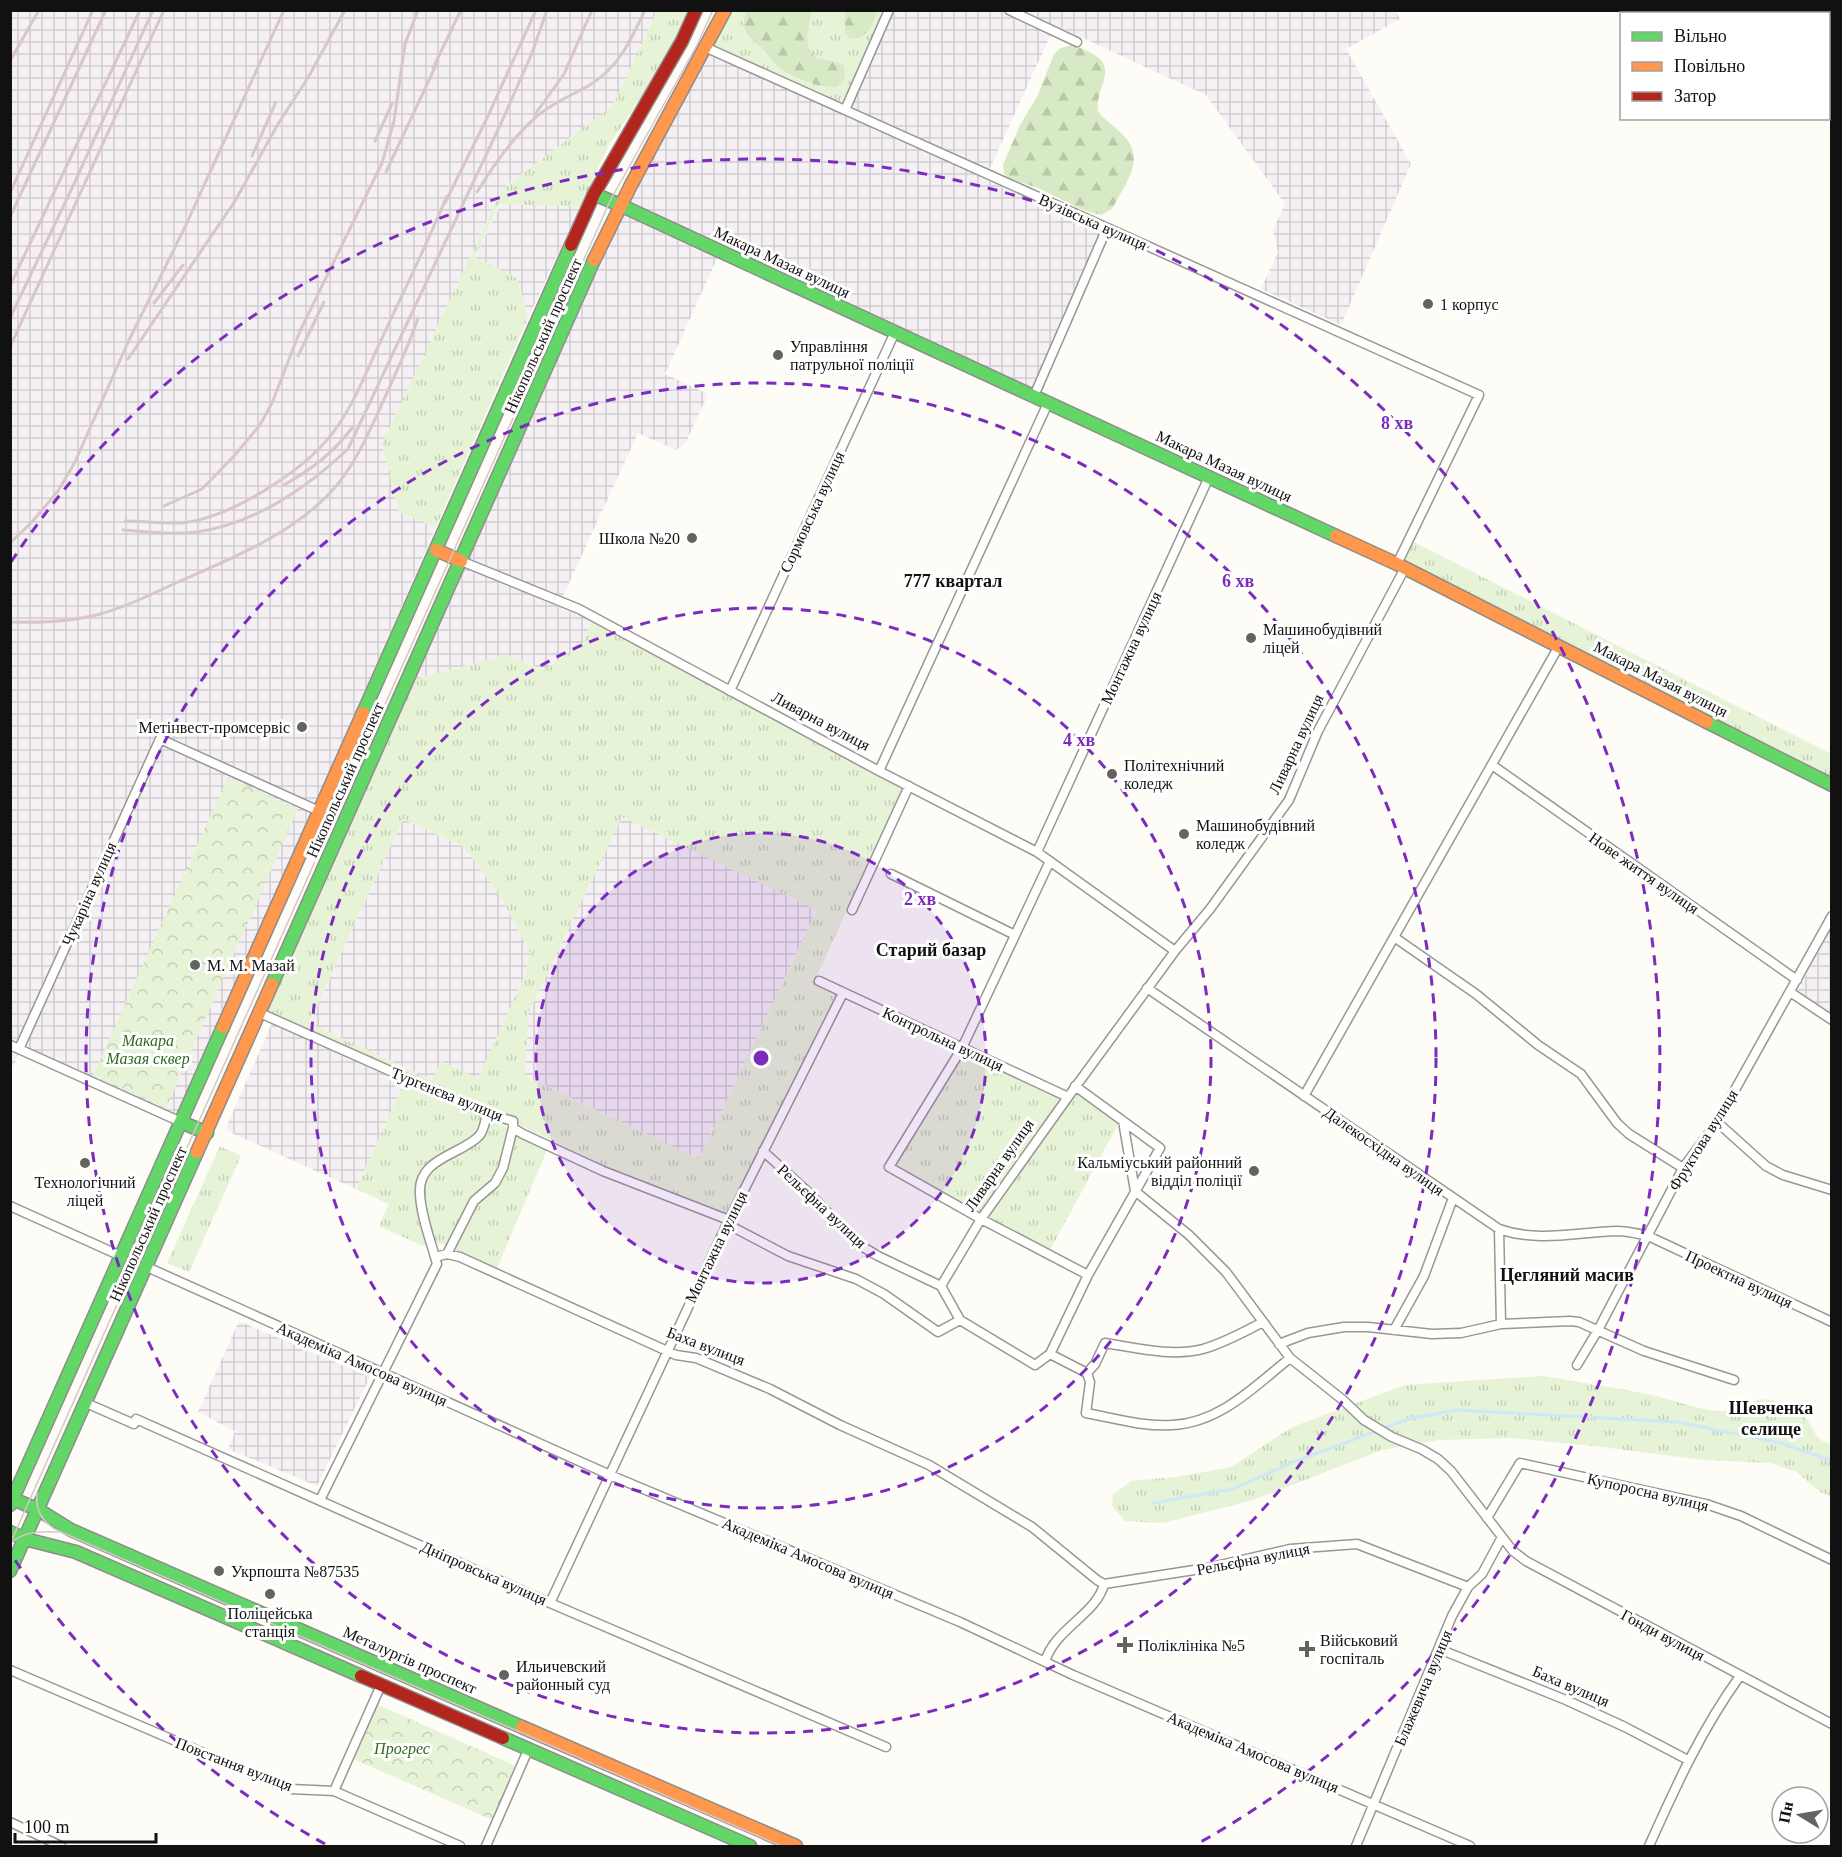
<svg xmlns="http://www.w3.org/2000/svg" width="1842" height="1857" viewBox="0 0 1842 1857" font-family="'Times New Roman',serif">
<defs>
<pattern id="industrial-grid" width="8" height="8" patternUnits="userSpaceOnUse" patternTransform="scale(1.5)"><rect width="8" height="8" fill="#f5f0f3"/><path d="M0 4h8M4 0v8" fill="none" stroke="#d1cdcf"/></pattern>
<pattern id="grass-tufts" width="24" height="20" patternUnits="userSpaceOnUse" patternTransform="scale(1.5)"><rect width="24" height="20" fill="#e7f3d7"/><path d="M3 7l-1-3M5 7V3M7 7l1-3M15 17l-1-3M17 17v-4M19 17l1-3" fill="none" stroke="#c5cfb8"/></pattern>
<pattern id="forest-firs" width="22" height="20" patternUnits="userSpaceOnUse" patternTransform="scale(1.5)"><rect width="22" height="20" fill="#d8eac5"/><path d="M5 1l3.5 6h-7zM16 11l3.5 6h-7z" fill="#b8c8a8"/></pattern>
<pattern id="park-crowns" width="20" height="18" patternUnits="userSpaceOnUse" patternTransform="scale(1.5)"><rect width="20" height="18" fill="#e7f3d7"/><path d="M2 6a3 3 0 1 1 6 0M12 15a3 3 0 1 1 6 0" fill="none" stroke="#c5cfb8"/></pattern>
</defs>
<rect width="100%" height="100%" fill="#fdfcf7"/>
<path fill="url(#industrial-grid)" d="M1395,10L1400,19L1346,49L1411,164L1341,325L1261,289L1278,252L1273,230L1285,204L1206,95L1055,25L985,179L1101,231L1031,392L625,205L712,47L885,11Z
M11,11H657L613,105L502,189L382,444L399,512L436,527L177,1123L19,1053L11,1071Z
M501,204L580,207L528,318L517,278L475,257Z
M622,210L719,254L665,374L708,394L685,444L676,450L638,433L562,598L467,559Z
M463,566L592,621L583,643L544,670L507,655L413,680Z
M622,816L817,910L699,1159L525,1076L528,1014Z
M403,819L464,847L502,899L530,953L523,980L478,1079L432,1080L309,1023Z
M1831,927V1014L1798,991Z
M272,1023L404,1082L356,1189L225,1130Z
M239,1321L370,1377L317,1486L228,1449L235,1431L198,1412Z"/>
<path fill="url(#grass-tufts)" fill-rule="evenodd" d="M657,11H693L681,38L609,145L580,207L500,204L475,257L517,278L528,318L436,527L399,512L382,444L502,189L613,105Z
M729,11H747L745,15L753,42L763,49L770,59L831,60C799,58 807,33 812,11H845V31L861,38L868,30L878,11H885L843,106L712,47Z
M1414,542L1831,754V781L1403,564Z
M592,621L903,789L814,982L839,994L727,1215L607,1167L495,1113L265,1011L413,680L507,655L544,670L583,643ZM622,817L817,910L699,1159L525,1076L528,1014ZM403,819L464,847L502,899L530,953L523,980L478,1078L441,1061L432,1080L309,1023Z
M963,1051L1064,1098L980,1216L892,1167Z
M404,1082L485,1117L548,1148L497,1268L442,1244L423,1246L379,1226L389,1204L356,1189Z
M1076,1089L1120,1121L1049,1252L984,1218Z
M220,1146L241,1156L189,1272L167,1263Z
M1543,1376C1577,1382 1612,1387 1647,1394C1667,1398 1705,1412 1723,1411C1743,1410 1756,1394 1776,1401C1788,1405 1803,1413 1810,1424C1818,1437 1815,1439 1831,1444V1496L1820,1492L1797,1472L1771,1463L1704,1460L1594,1446L1511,1438L1440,1440L1382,1450L1253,1500L1163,1523L1125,1521L1112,1506L1113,1494L1132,1481L1176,1477L1231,1467L1292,1427L1405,1385Z"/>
<path fill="url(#forest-firs)" d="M747,11H812C809,25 800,54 821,59C830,61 836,60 844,66L845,79L837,87C816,88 786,75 772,61C768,57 767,53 763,49C750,38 738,30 747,11Z
M845,11V10L878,11C873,23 865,44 848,37L845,31Z
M1071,45C1077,46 1083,49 1089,52C1122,67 1094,88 1098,111C1104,120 1114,126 1122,134C1148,159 1125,183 1112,209L1101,215L1083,210L1038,188L1008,178L1004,174L1003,165L1020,125L1037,97L1054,54L1059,49Z"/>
<path fill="url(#park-crowns)" d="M228,777L298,809L166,1108L93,1075Z
M374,1703L518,1767L495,1821L351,1758Z"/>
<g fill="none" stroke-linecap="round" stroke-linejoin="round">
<path stroke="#cde8f7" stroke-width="3" d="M1153,1503L1233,1489L1294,1462L1408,1419L1456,1410L1677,1422L1781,1443L1832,1461"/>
<g stroke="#979795" stroke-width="11">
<path id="street" d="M1009,10L1077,42
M707,48L1479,395L1397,564
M845,110L889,10
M1034,396L1107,228
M461,561L579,609L879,771L1037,852L1175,951
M730,691L895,332
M1492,765L1797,980
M879,771L1048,403
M1037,852L1209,477
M1050,861L962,1048L889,1167L981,1219L1088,1275
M891,874L1015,935
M852,910L909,786
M1394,937L1476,994L1538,1045L1581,1074L1617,1123L1629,1134L1683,1168
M819,981L1068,1097
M1147,988L1499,1229C1539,1243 1577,1232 1618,1231C1627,1231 1637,1234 1646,1235L1832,1322
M1790,992L1832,1020
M260,1013L487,1114L513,1121V1128L523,1134L603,1171L729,1220
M10,1045L181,1122
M19,1049L160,739L319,811
M1304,1096L1559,646
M487,1114C485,1121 484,1131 479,1136C461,1155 417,1158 420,1194C421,1215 429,1236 435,1257L447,1254L460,1257L676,1355L696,1358L770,1389L840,1425L929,1465L1032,1527L1097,1580L1104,1584
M1123,1121L1135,1191
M1717,1122L1766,1166L1783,1175L1832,1190
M763,1151L808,1192L858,1244L878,1256L941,1286L960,1320L1035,1365L1050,1354L1088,1275L1160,1148L1075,1086
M1135,1191L1189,1235L1226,1272L1290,1358L1343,1400L1364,1420L1392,1437L1421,1449L1438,1459L1451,1471L1513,1551L1526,1561L1832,1724
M10,1206L121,1256
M727,1224L788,1256L856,1279L884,1294L938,1332L960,1320
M1499,1229L1501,1324
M447,1254L474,1201L495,1183L503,1168L513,1128
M147,1267L610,1475L960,1622L1073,1675L1470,1846
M941,1286L981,1219L1068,1097L1175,951L1210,909L1289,800L1318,731L1405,568
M1394,1330L1424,1276L1453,1198
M1279,1344L1308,1333L1344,1327H1368L1432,1334L1461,1333L1501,1324L1570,1321L1579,1322L1644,1351L1734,1380
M1050,1354L1087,1373L1090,1382L1086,1413C1114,1418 1143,1427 1172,1425C1220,1423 1255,1386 1290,1358
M1577,1365L1598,1330L1683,1168L1717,1122L1832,916
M1087,1373L1095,1364L1105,1343C1137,1348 1172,1357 1203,1349C1224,1343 1244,1332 1263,1322
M86,1403L134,1424L136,1419L550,1603L886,1747
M320,1500L435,1268L437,1264L435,1257
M1487,1518L1520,1463L1706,1504L1741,1516L1832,1560
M1104,1584L1207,1568L1290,1549L1357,1544L1468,1587
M550,1603L727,1224L843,993
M1439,1649L1566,1700L1625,1727L1688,1760
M1045,1662C1054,1629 1097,1614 1104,1584
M10,1670L248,1772L291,1789L334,1791L460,1846
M334,1791L381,1685
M10,1822L61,1846
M486,1846L528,1750
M1356,1846L1452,1616L1468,1587L1482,1574L1502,1537
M1649,1846C1676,1786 1701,1730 1740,1676"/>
</g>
<g stroke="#8e8d8b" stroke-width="15">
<path id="fast" d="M594,194L620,205
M620,205L1336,536
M363,713L571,245
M1707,722L1832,785
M272,984L594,260
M181,1122L207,1133
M13,1499L39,1510L71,1530L522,1727
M10,1505L223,1027
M10,1532L25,1539L76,1552L361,1676
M10,1571L197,1152
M503,1738L750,1846"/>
</g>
<g stroke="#8e8d8b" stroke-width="15">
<path id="slow" d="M594,260L631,185L725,10
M1336,536L1397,564L1707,722
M436,550L461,561
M223,1027L363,713
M197,1152L272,984
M522,1727L796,1846"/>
</g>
<g stroke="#8e8d8b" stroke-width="15">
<path id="jam" d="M571,245L594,194L682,41L696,10
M361,1676L503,1738"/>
</g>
<use href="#street" stroke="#fffffe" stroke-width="8"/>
<use href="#fast" stroke="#63d668" stroke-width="12"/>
<use href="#slow" stroke="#ff974d" stroke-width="12"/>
<use href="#jam" stroke="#b3261e" stroke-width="12"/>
<path stroke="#d9c6c7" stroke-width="1.5" d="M37,1492C35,1512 43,1524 61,1532L781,1846
M11,1543C24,1531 42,1531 59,1532
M10,1544L610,201L697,45L713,10"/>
<path stroke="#d9c6c7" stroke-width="3" d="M10,61L39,10
M433,68L461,10
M536,113L564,74L592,10
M375,141L392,104
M252,156L276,102
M386,172L438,61
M477,192C494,164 512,138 537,116C553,103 570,96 588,86C618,69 631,40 645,10
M10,193L93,10
M445,203L488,116L536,10
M10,217L106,10
M10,286L140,10
M154,303L183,265
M10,318L73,186L153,10
M10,347L164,10
M298,356L324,302
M128,359L235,201L278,124L309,76L345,10
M284,485C312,469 332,454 352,428
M164,506L202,489L234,456L260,425L272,403L300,331L382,163L394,121L405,44L418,10
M125,521C146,521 169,525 189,522C237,514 310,467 337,427C356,400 368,368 382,338C404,291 427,244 447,196
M123,530C147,532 173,535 197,532C254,524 307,488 348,449L503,119L532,53L547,10
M10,543L32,522L58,491L75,462L129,340L185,227L284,10
M10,622C41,623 71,622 100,614C127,607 151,594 176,583C232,558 297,533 337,485C358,459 371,428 385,397C397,371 409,345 418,318"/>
</g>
<circle cx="761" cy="1058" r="225" fill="#7b2cbf" fill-opacity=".12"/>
<g fill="none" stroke="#7b2cbf" stroke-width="3" stroke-dasharray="10 8">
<circle cx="761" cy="1058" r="225"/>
<circle cx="761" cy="1058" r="450"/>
<circle cx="761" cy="1058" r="675"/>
<path d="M325 1844A899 899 0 0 1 11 1554M11 562A899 899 0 1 1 1197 1844"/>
</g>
<g fill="#646362" stroke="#fff" stroke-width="2">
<circle cx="1428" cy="304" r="6"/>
<circle cx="778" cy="355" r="6"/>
<circle cx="692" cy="538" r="6"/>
<circle cx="1251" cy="638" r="6"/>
<circle cx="302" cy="727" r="6"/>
<circle cx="1112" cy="774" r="6"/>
<circle cx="1184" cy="834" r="6"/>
<circle cx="195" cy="965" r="6"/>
<circle cx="85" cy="1163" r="6"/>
<circle cx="1254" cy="1171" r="6"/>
<circle cx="219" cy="1571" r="6"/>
<circle cx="270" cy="1594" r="6"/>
<path d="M1122 1636h6v6h6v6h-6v6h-6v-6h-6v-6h6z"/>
<path d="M1304 1640h6v6h6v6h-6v6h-6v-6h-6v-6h6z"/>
<circle cx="504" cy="1675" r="6"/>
</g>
<g text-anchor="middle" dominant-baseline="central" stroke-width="6" stroke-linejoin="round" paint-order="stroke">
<g font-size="16" fill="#111" stroke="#fff">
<text transform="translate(1093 222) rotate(24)">Вузівська вулиця</text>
<text transform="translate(782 262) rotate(25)">Макара Мазая вулиця</text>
<text transform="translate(543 336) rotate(-66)">Нікопольський проспект</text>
<text transform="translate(1224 466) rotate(25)">Макара Мазая вулиця</text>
<text transform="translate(812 512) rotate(-65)">Сормовська вулиця</text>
<text transform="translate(1131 648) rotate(-65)">Монтажна вулиця</text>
<text transform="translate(1661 679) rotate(27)">Макара Мазая вулиця</text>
<text transform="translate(821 721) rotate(28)">Ливарна вулиця</text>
<text transform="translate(1296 744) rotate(-65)">Ливарна вулиця</text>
<text transform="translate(345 780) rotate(-66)">Нікопольський проспект</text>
<text transform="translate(1644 873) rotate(35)">Нове життя вулиця</text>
<text transform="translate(89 894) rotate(-66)">Чукаріна вулиця</text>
<text transform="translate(943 1039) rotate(25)">Контрольна вулиця</text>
<text transform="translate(447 1094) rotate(22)">Тургенєва вулиця</text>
<text transform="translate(1703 1140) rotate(-58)">Фруктова вулиця</text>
<text transform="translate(1384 1151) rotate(35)">Далекосхідна вулиця</text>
<text transform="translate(999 1165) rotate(-55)">Ливарна вулиця</text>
<text transform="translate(822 1206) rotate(43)">Рельєфна вулиця</text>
<text transform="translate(148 1224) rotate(-66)">Нікопольський проспект</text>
<text transform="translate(716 1247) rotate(-64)">Монтажна вулиця</text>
<text transform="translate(1739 1279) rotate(25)">Проектна вулиця</text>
<text transform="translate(706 1346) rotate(21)">Баха вулиця</text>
<text transform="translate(362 1364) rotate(24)">Академіка Амосова вулиця</text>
<text transform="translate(1648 1492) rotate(13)">Купоросна вулиця</text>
<text transform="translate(808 1558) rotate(23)">Академіка Амосова вулиця</text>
<text transform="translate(1253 1559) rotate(-11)">Рельєфна вулиця</text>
<text transform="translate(484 1573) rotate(24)">Дніпровська вулиця</text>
<text transform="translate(1663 1635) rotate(28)">Гонди вулиця</text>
<text transform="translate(410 1660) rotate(24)">Металургів проспект</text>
<text transform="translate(1571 1686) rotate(23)">Баха вулиця</text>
<text transform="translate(1423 1688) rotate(-67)">Блажевича вулиця</text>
<text transform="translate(1253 1752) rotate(23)">Академіка Амосова вулиця</text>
<text transform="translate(234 1764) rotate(21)">Повстання вулиця</text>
</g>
<g font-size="16" fill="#111" stroke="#fff" text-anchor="start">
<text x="1440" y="304">1 корпус</text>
<text x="790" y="346">Управління<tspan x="790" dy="18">патрульної поліції</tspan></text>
<text x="680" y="538" text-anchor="end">Школа №20</text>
<text x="1263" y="629">Машинобудівний<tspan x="1263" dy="18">ліцей</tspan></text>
<text x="290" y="727" text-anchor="end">Метінвест-промсервіс</text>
<text x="1124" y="765">Політехнічний<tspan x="1124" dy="18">коледж</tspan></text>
<text x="1196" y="825">Машинобудівний<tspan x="1196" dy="18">коледж</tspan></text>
<text x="207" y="965">М. М. Мазай</text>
<text x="1242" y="1162" text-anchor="end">Кальміуський районний<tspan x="1242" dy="18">відділ поліції</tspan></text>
<text x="85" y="1182" text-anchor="middle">Технологічний<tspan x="85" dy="18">ліцей</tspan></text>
<text x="231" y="1571">Укрпошта №87535</text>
<text x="270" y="1613" text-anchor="middle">Поліцейська<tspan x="270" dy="18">станція</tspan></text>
<text x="1320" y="1640">Військовий<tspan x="1320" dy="18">госпіталь</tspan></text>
<text x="1138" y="1645">Поліклініка №5</text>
<text x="516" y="1666">Ильичевский<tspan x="516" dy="18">районный суд</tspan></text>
</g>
<g font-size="16" font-style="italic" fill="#2f6b1f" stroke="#fff">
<text x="148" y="1040">Макара<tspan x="148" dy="18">Мазая сквер</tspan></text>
<text x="402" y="1748">Прогрес</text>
</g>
<g font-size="18" font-weight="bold" fill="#111" stroke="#fff">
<text x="953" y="581">777 квартал</text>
<text x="931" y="950">Старий базар</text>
<text x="1567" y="1275">Цегляний масив</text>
<text x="1771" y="1408">Шевченка<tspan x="1771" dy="21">селище</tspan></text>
</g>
</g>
<circle cx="761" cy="1058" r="9" fill="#7b2cbf" stroke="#fff" stroke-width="3"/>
<g font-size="18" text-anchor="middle" font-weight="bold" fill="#7b2cbf" stroke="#fff" stroke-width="6" stroke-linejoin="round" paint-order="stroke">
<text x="1397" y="429">8 хв</text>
<text x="1238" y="587">6 хв</text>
<text x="1079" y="746">4 хв</text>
<text x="920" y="905">2 хв</text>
</g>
<rect width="1842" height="1857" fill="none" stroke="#111111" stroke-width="24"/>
<rect x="1620" y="12" width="210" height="108" fill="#ffffff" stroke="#a0a0a0" stroke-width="1.5"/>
<rect x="1632" y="32" width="30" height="9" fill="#63d668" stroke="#a0a0a0" stroke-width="1.5"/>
<text x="1674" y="42" font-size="18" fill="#111111">Вільно</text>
<rect x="1632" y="62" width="30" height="9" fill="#ff974d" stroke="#a0a0a0" stroke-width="1.5"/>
<text x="1674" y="72" font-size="18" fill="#111111">Повільно</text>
<rect x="1632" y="92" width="30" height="9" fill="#b3261e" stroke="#a0a0a0" stroke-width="1.5"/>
<text x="1674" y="102" font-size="18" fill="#111111">Затор</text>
<g transform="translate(1800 1815) rotate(281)"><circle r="28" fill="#ffffff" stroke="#a0a0a0" stroke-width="1.5"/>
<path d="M0-4.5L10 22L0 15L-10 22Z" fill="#646362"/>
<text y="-9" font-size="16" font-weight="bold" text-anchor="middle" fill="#111111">Пн</text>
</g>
<path d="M15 1833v9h141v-9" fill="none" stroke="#111111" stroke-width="3"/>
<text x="24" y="1833" font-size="18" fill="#111111" stroke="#ffffff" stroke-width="4.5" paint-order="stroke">100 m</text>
</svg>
